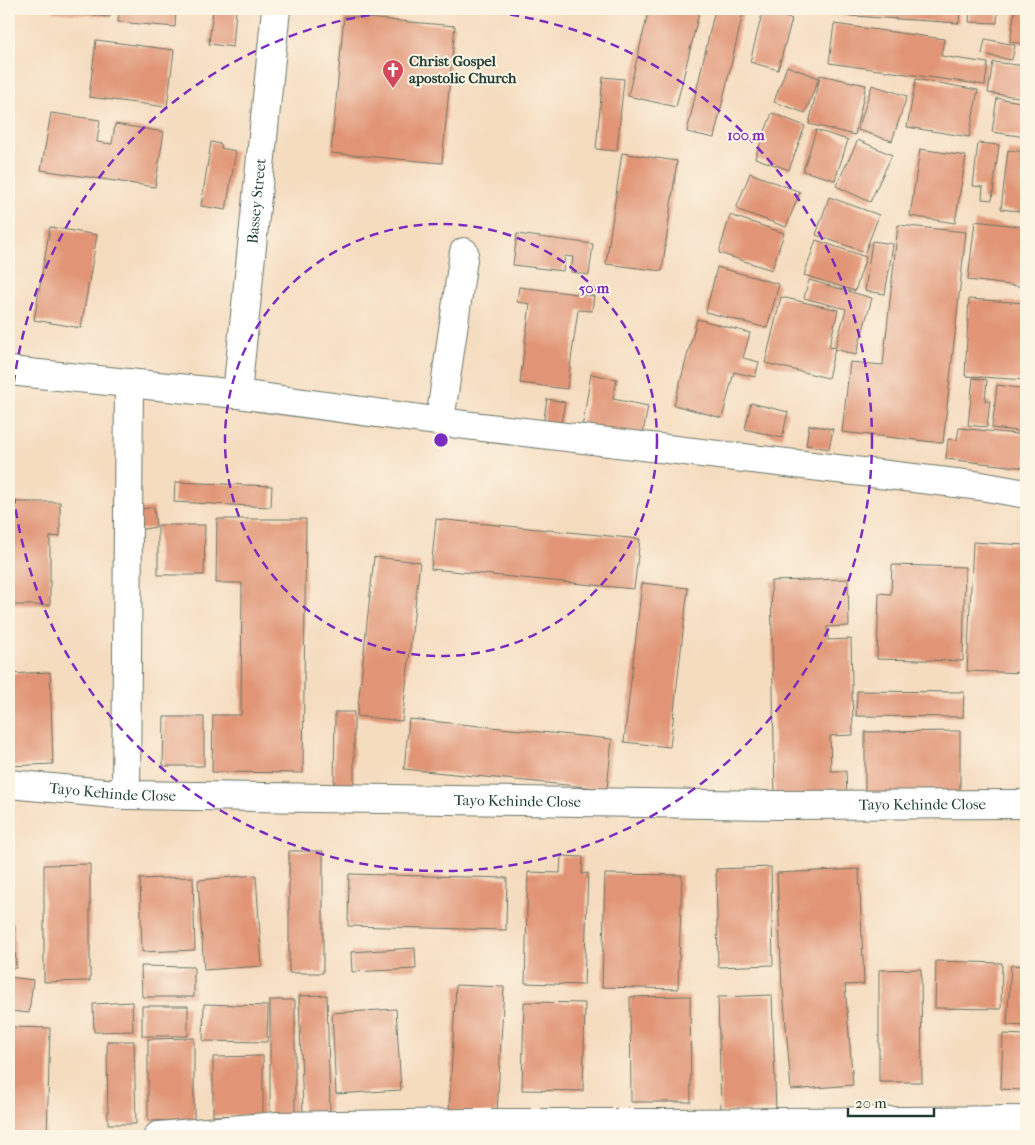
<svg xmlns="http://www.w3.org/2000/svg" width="1035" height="1145" viewBox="0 0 1035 1145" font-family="'IM FELL French Canon',serif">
<rect width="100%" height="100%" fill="#fcf5e5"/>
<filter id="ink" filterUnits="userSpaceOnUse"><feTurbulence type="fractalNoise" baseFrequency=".02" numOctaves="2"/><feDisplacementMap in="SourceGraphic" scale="10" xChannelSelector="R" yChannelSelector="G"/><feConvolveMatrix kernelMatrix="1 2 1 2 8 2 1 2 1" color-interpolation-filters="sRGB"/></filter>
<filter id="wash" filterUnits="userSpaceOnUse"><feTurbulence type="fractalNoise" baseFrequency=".0096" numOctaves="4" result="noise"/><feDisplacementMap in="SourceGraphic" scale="20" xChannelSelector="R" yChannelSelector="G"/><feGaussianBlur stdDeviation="1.12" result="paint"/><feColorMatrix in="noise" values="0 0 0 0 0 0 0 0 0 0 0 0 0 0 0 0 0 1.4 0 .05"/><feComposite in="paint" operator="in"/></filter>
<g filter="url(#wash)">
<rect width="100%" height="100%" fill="#f5dcbf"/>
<g id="blocks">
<path fill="#e19576" d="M53,9H111L110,17L53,12Z
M119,9H176L175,27L118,22Z
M213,9H236L233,47L209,44Z
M649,9H700L676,107L628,96Z
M715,9H744L714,138L687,132Z
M824,9H960L959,23L823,14Z
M970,9H998L997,23L969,22Z
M1015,9L1026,11V44L1010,42Z
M763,10L792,19L778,70L750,62Z
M344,16L455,26L442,163L331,153Z
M834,24L944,39L941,56L988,63L985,85L829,63Z
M985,39L1015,45L1012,60L982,54Z
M96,40L174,50L167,107L89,97Z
M993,62L1026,66V98L988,93Z
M787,66L819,78L805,113L774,102Z
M820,75L866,85L855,135L809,124Z
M603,77L624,79L617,151L596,149Z
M916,79L978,90L969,137L907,127Z
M872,85L907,96L892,141L858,130Z
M997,98L1026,103V137L992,132Z
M51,113L100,120L97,142L112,144L115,124L164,132L155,187L41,170Z
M772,113L805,126L789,170L755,158Z
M816,130L848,140L835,180L803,171Z
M858,140L892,155L870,202L836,186Z
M211,142L221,144V148L236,151L226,210L201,206Z
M978,143L999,145L992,200L982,199L983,187L973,186Z
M920,149L966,156L955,223L910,216Z
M1008,150L1026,152V212L1001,209Z
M622,153L677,161L662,271L606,264Z
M750,173L800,192L786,227L736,209Z
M829,197L879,215L865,252L816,235Z
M730,215L784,233L772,270L719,253Z
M975,221L1026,227V287L968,280Z
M898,225L966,232L943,443L842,432L850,362L883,365Z
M50,227L97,235L81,328L34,320Z
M517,234L593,244L589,275L571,272L573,257L565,256L563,271L513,265Z
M816,240L866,257L855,291L804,275Z
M872,241L893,244L885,294L865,291Z
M717,267L779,284L767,328L706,312Z
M809,280L872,298L856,355L835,349L846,309L804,298Z
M519,287L594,296L592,311L578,310L567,389L520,383L530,304L517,302Z
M781,297L838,310L829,347L835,348L828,378L765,363Z
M969,299L1026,303V380L965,376Z
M697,319L750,333L743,358L759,362L755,377L734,372L722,418L674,405Z
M591,374L617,379L613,399L648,406L642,438L582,428Z
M973,378L987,380L985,401H990L987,427L968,425Z
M997,385L1026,389V432L992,428Z
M547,399L565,402L560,428L543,425Z
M751,403L788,412L782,438L745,429Z
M809,425L833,429L829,449L806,445Z
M959,428L1026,435V468L946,459L948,439L957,440Z
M175,482L272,486L271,507L174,502Z
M9,502H60V536L50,537V605H9Z
M154,507L156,527L138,530L135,510Z
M217,519H306L303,773L212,772L213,715H241L242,583H216Z
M436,519L640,539L634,589L431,569Z
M158,525H205L204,575H158Z
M973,542L1026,545V673L967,671Z
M374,557L420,562L402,721L357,716Z
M892,565L965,567L963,661L877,659L879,593L891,594Z
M848,579L849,626L827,627L828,640L851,639L853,735L830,736L831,771H846L847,799L775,801L771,581Z
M642,583L688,588L670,747L624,742Z
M50,672L53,764L9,766V674Z
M857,691L964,692L963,717L856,716Z
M335,712H354V789L334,790Z
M164,717H204V766H163Z
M409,719L612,739L607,789L404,769Z
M960,731V796H865V732Z
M289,851H323V973H289Z
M561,856L583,857L582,874L588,873L584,985L525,983L528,872L560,873Z
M90,864V981L44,982V865Z
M771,867L773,965L718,967L716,869Z
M859,869L864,984L845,985L853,1085L791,1090L783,988H782L777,873Z
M349,874L507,878L506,930L348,926Z
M605,874L682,875L678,989L602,987Z
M256,875L262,966L204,970L198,880Z
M193,877L195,950L142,952L140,879Z
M9,923H14L16,968H9Z
M415,948L416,969L352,972L351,952Z
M936,961L1002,963L1001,1009L935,1008Z
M1011,965L1026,966V1026L1007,1025Z
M141,966L194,967V997H142Z
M921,969L922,1082H879V970Z
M9,977L33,980L29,1013L9,1011Z
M456,985L504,987L497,1113L449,1111Z
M327,995L330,1111L303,1112L299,996Z
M772,995L776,1110L721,1112L718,997Z
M690,996L691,1102H631L630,997Z
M270,1000H295V1114L270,1115Z
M132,1002L133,1031L94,1032L93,1004Z
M524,1002L585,1003L583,1091L522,1090Z
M204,1004L268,1006L267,1042L203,1041Z
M142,1006H188V1036H142Z
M396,1009L401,1090L336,1094L332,1013Z
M9,1027L50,1028L47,1136H9Z
M1003,1034L1026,1035V1090L1001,1089Z
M194,1038V1120L148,1121V1039Z
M107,1041H134L136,1124H108Z
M263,1056V1115L213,1116V1057Z"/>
</g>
</g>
<g filter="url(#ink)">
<use href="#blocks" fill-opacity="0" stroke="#6a7565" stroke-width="1"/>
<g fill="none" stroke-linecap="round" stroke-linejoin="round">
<g stroke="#6a7565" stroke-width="30">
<g id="minor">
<path d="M9,371L237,394L465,425L981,486L1026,494"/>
<path id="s1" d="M237,394L276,9"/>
<path d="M440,421L464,252"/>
<path id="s2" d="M9,784L126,795L777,805L1026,804"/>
<path d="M126,795L129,383"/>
<path d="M158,1136L278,1126L469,1123H667L1026,1120"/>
</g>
</g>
<use href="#minor" stroke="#fff" stroke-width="28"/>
</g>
</g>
<g fill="none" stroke="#7b2cbf" stroke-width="2.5" stroke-dasharray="9 6">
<circle cx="441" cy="440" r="216"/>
<circle cx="441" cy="440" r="431"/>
</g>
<defs>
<g id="church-pin" transform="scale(1.125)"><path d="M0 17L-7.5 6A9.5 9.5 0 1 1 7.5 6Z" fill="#d1495b" stroke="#fcf5e5"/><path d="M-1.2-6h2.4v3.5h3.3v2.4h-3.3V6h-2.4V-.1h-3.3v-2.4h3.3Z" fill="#fff"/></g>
</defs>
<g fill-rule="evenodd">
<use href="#church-pin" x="393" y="70"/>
</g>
<g text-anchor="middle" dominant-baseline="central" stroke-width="4" stroke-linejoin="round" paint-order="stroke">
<g font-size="15" font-weight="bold" fill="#1f3d34" stroke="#fcf5e5" text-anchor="start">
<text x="409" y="61">Christ Gospel<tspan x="409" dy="17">apostolic Church</tspan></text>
</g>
<g font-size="15" fill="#1f3d34" stroke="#fcf5e5">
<text stroke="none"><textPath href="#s1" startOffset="194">Bassey Street</textPath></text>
<text stroke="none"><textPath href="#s2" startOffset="104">Tayo Kehinde Close</textPath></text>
<text stroke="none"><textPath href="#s2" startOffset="509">Tayo Kehinde Close</textPath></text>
<text stroke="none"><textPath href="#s2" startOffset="914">Tayo Kehinde Close</textPath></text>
</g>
</g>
<circle cx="441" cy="440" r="8" fill="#7b2cbf" stroke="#fcf5e5" stroke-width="2.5"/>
<g font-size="15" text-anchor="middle" font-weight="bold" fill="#7b2cbf" stroke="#fcf5e5" stroke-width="4" stroke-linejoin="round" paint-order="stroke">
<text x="746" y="140">100 m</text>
<text x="594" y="293">50 m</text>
</g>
<rect width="1035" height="1145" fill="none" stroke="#fcf5e5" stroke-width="30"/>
<path d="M848 1108v8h86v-8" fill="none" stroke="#1f3d34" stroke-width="2.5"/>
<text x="855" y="1108" font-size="15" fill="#1f3d34" stroke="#fcf5e5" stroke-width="4" paint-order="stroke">20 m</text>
</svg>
